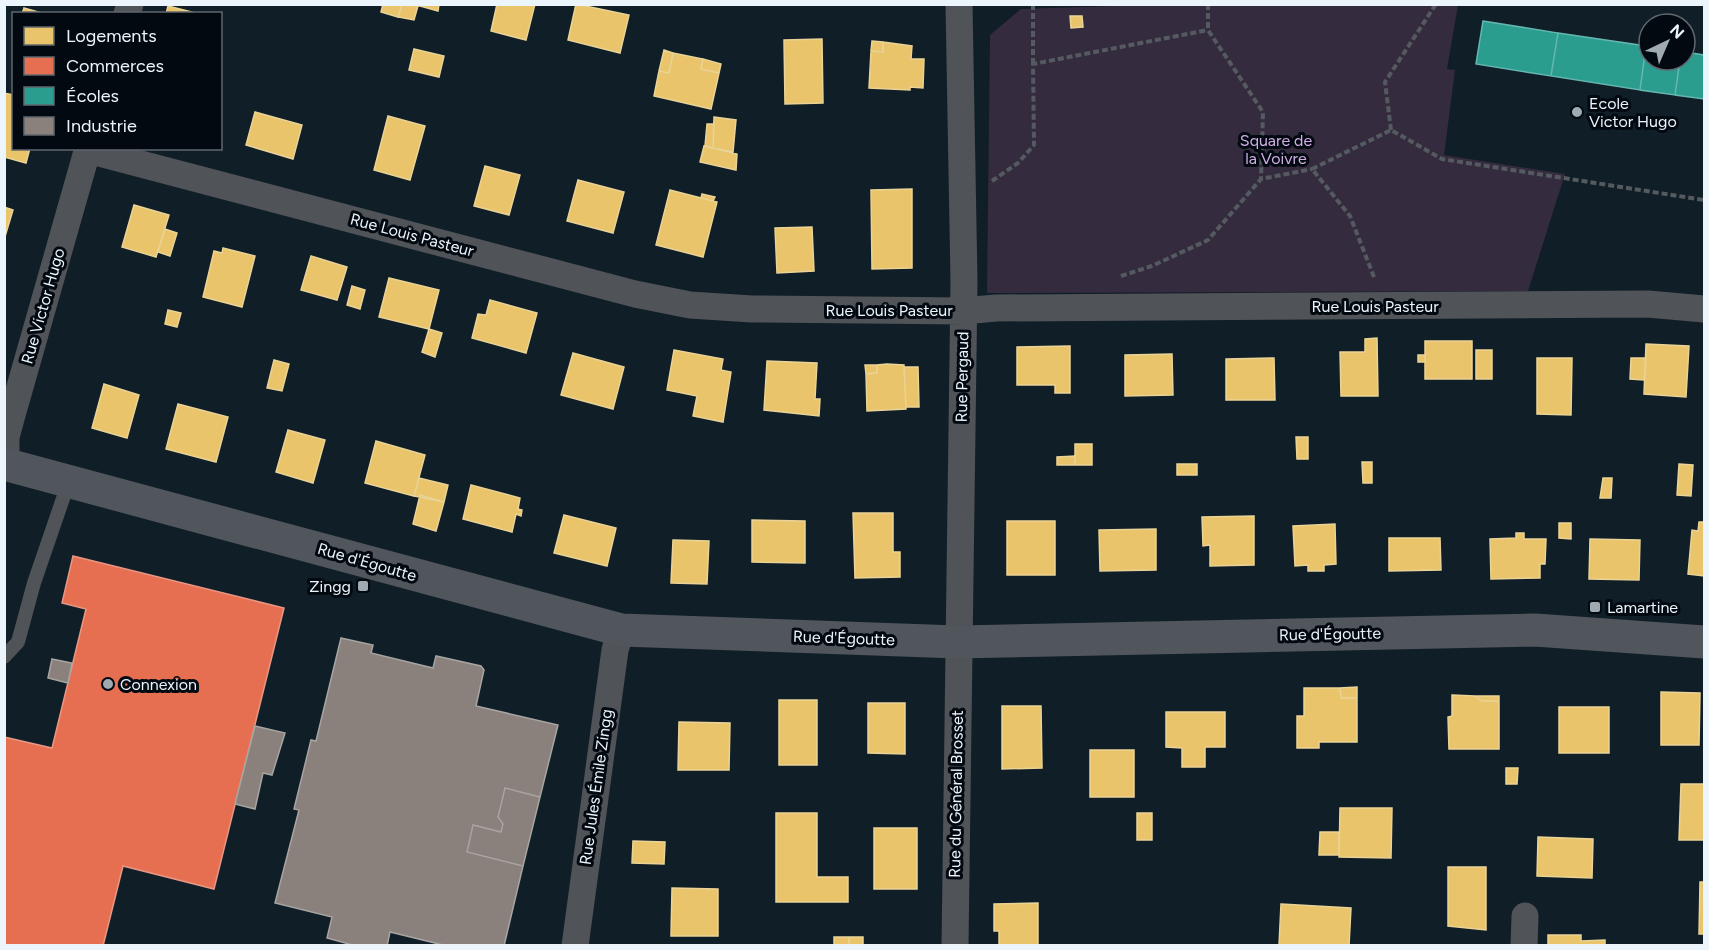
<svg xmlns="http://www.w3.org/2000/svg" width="1709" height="950" viewBox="0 0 1709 950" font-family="Figtree,sans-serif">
<rect width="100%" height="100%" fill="#101e27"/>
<path fill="#352b3f" d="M1178,4L1458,5L1447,69L1455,70L1444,155L1565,174L1528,291L987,293L990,35L1021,9Z"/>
<path fill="#e9c46a" stroke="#ead396" stroke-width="1.5" d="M383,4H402L398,17L381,12Z
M402,4L418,6L414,20L398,17Z
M413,4H439L438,11Z
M497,4H535L526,40L491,31Z
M576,4L629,15L620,53L568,40Z
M168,6L192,12V14H166Z
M24,8L45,14H22Z
M1070,16H1082L1083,27L1071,28Z
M822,39L823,103L785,104L784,40Z
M872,41L883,42V52L871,51Z
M883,42L912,46L911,59H924L923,88L910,87V90L869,88L871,51L883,52Z
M414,49L444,56L439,77L409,70Z
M664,50L673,53L669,73L659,71Z
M673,53L703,59L701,69L719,73L711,109L654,96L659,71L669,73Z
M703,59L721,64L719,73L701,69Z
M4,93L14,95V148H30L26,163L4,157Z
M255,112L302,125L293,159L246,145Z
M388,116L425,126L410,180L374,170Z
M714,117L736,120L733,152L713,148Z
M707,124H714L713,148L705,146Z
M704,146L737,154L736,170L700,162Z
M485,166L520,175L509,215L474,206Z
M578,180L624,192L613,233L567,221Z
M912,189V268L872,269L871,190Z
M670,190L717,202L703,257L656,245Z
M702,194L715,197L713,201L701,198Z
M134,205L169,215L156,257L122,247Z
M4,207L13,210L4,240Z
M812,227L814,271L777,273L775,228Z
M165,229L177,233L170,256L158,252Z
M223,248L255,256L242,307L203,297L214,251L222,253Z
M311,256L347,267L337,300L301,290Z
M389,278L439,290L429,329L379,317Z
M352,286L365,290L360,309L347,305Z
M490,300L537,313L526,353L472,338L478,314L486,315Z
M168,310L181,313L177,327L165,324Z
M429,329L442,333L435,357L422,352Z
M1377,338L1378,396H1341L1340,352H1365V339Z
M1425,341H1472V379H1425Z
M1646,344L1689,346L1686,397L1644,394Z
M1070,346V393H1055V385H1017V347Z
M674,350L723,359L721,370L731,372L723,422L693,416L697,396L667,390Z
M1476,350H1492V379H1476Z
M573,353L624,367L613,409L561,395Z
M1172,354L1173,395L1125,396V355Z
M1418,355H1425V362H1418Z
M1274,358L1275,400H1226V359Z
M1537,358H1572L1571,415L1537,414Z
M1631,358H1646L1644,380L1630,379Z
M274,360L289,364L282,391L267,388Z
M767,361L817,363L815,399H820L819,416L764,410Z
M887,364L904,365L906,409L867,411L866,374L877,373V365Z
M865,365H877V373L866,374Z
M904,367H918L919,407H906Z
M104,384L139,395L127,438L92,428Z
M178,404L228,417L216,462L166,449Z
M288,430L325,440L313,483L276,472Z
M1296,437H1308V459H1297Z
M376,441L425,455L414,496L365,483Z
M1075,444H1092V465H1075Z
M1075,456V465H1057V457Z
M1362,462H1372V483H1363Z
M1177,464H1197V475H1177Z
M1679,464L1693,465L1691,496L1677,495Z
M419,478L448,485L444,502L414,496Z
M1603,478H1612L1611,498H1600Z
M471,485L520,498L518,509L522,510L521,516L516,514L512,532L463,519Z
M420,495L444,502L436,531L413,524Z
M853,513H893V552H900V577L855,578Z
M564,515L616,528L607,566L554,553Z
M1254,516V565L1210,566V545L1203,546L1202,517Z
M752,520L805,521V563L752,562Z
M1007,521H1055V575H1007Z
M1699,522H1704V576L1688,574L1692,530L1698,531Z
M1559,523H1571V539L1559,538Z
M1335,524L1336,564L1324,565V571H1308V565L1295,566L1293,526Z
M1156,529V570L1100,571L1099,530Z
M1516,533H1524V539H1546L1545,564H1540V578L1491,579L1490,539L1516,538Z
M1389,538H1440L1441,570L1389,571Z
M1590,539L1640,540L1639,580L1589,579Z
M673,540L709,541L707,584L671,583Z
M1357,687V698H1341L1340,688Z
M1304,688H1340L1341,698H1357V742H1319V748H1297V716H1304Z
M1661,692L1700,693L1699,745H1661Z
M1452,695L1475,696L1482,701H1499V749H1449L1448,717L1452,716Z
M1475,696H1499V701H1482Z
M779,700H817V765H779Z
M868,703H905V754L868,753Z
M1002,706H1041L1042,768L1002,769Z
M1559,707H1609V753H1559Z
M1166,712H1225V747H1205V767H1182V748L1166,747Z
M679,722L730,723L729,770H678Z
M1090,750H1134V797H1090Z
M1506,768H1518L1517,784H1506Z
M1681,784H1704V840H1679Z
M1340,808H1392L1391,858L1339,857Z
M776,813H817V877H848V902H776Z
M1137,813H1152V840H1137Z
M874,828H917V889H874Z
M1320,832H1339V855H1319Z
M1538,837L1593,839L1592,878L1537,876Z
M633,841L665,842L664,864L632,863Z
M1448,867H1486V930L1448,926Z
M1700,882H1704V934H1699Z
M672,888L718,889V936H671Z
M1038,903V946H999V931H994V904Z
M1281,904L1351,908L1349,946L1279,945Z
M1548,935H1581V941L1605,940V946H1548Z
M834,937H849V946H834Z
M849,937H863V946H849Z"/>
<path fill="#e76f51" stroke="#e89784" stroke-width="1.5" d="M73,556L284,608L214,889L123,866L103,946H4V737L52,748L86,609L62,603Z"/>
<path fill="#2a9d8f" stroke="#64b7b0" stroke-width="1.5" d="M1483,21L1558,33L1551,76L1476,64Z
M1558,33L1646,46L1640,90L1551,76Z
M1646,46H1649V60H1680L1675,95L1640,90Z
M1685,52L1704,55V99L1675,95L1680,60H1685Z"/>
<path fill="#8a817c" stroke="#a7a4a2" stroke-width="1.5" d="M341,638L373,645L371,653L433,668L436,656L481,666L484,670L476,706L558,725L540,797L505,788L498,817L503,824L501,832L473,825L467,852L523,866L504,946H447L390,932L387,946H356L327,938L332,917L275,903L299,810L294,809L311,740L316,741Z
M52,659L72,663L68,683L48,678Z
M255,726L285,733L272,775L263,773L255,809L235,804Z
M505,788L540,797L523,866L467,852L473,825L501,832L503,824L498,817Z"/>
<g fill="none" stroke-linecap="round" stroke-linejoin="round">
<path stroke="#545a5f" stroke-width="4" stroke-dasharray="6 3" stroke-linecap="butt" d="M1033,4V64
M1208,4V30L1263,112L1261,179
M1391,130L1385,82L1436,4
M992,181L1018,163L1034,145L1033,64L1208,30
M1121,276L1152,266L1208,240L1261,179L1312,169
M1374,277L1350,216L1312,169L1391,130L1442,159L1704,200"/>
<path stroke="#505357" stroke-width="14" d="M4,657L18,642L34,583L69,481"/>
<path stroke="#505357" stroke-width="27" d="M127,14L130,4
M93,148L99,153L635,294L690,305L752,309L963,311L996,308L1648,304L1704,309
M6,464V437L12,415L88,148
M575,946L615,650L621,630
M955,946L964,282L959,4
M1524,946L1525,916"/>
<path stroke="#51555c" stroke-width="33" d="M4,464L621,630L957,642L1535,630L1704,642"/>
</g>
<g fill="#9faab1" stroke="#020910" stroke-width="2">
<circle cx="1577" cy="112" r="6"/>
<rect x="357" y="580" width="12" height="12" rx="3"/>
<rect x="1589" y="601" width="12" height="12" rx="3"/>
<circle cx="108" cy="684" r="6"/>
</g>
<g text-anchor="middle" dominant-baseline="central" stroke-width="6" stroke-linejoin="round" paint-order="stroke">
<g font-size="16" fill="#ecf5fc" stroke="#020910" text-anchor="start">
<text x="1589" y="103">Ecole<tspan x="1589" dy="18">Victor Hugo</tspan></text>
<text x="351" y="586" text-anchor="end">Zingg</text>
<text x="1607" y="607">Lamartine</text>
<text x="120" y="684">Connexion</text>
</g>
<g font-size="16" fill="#d1afe5" stroke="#020910">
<text x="1276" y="140">Square de<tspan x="1276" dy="18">la Voivre</tspan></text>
</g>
<g font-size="16" fill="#ecf5fc" stroke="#020910">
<text transform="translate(412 235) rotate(15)">Rue Louis Pasteur</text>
<text transform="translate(43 306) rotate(-74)">Rue Victor Hugo</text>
<text x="1375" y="306">Rue Louis Pasteur</text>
<text x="889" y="310">Rue Louis Pasteur</text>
<text transform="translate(962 377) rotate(-89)">Rue Pergaud</text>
<text transform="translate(367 562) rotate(16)">Rue d'Égoutte</text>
<text transform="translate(1330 634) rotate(-1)">Rue d'Égoutte</text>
<text transform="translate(844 638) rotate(2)">Rue d'Égoutte</text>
<text transform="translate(596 787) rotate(-82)">Rue Jules Émile Zingg</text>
<text transform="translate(956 794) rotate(-89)">Rue du Général Brosset</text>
</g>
</g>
<rect width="1709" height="950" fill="none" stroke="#ecf5fc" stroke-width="12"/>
<rect x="12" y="12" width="210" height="138" fill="#020910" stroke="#60676e" stroke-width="1.5"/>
<rect x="24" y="27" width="30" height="18" fill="#e9c46a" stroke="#60676e" stroke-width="1.5"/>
<text x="66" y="42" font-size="18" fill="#ecf5fc">Logements</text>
<rect x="24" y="57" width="30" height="18" fill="#e76f51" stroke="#60676e" stroke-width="1.5"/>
<text x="66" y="72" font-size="18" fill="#ecf5fc">Commerces</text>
<rect x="24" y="87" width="30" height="18" fill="#2a9d8f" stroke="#60676e" stroke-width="1.5"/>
<text x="66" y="102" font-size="18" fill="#ecf5fc">Écoles</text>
<rect x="24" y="117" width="30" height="18" fill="#8a817c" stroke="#60676e" stroke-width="1.5"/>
<text x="66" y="132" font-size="18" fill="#ecf5fc">Industrie</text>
<g transform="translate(1667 42) rotate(44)"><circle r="28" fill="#020910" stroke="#60676e" stroke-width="1.5"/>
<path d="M0-4.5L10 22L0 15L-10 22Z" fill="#9faab1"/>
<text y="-9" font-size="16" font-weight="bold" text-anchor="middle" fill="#ecf5fc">N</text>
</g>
</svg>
